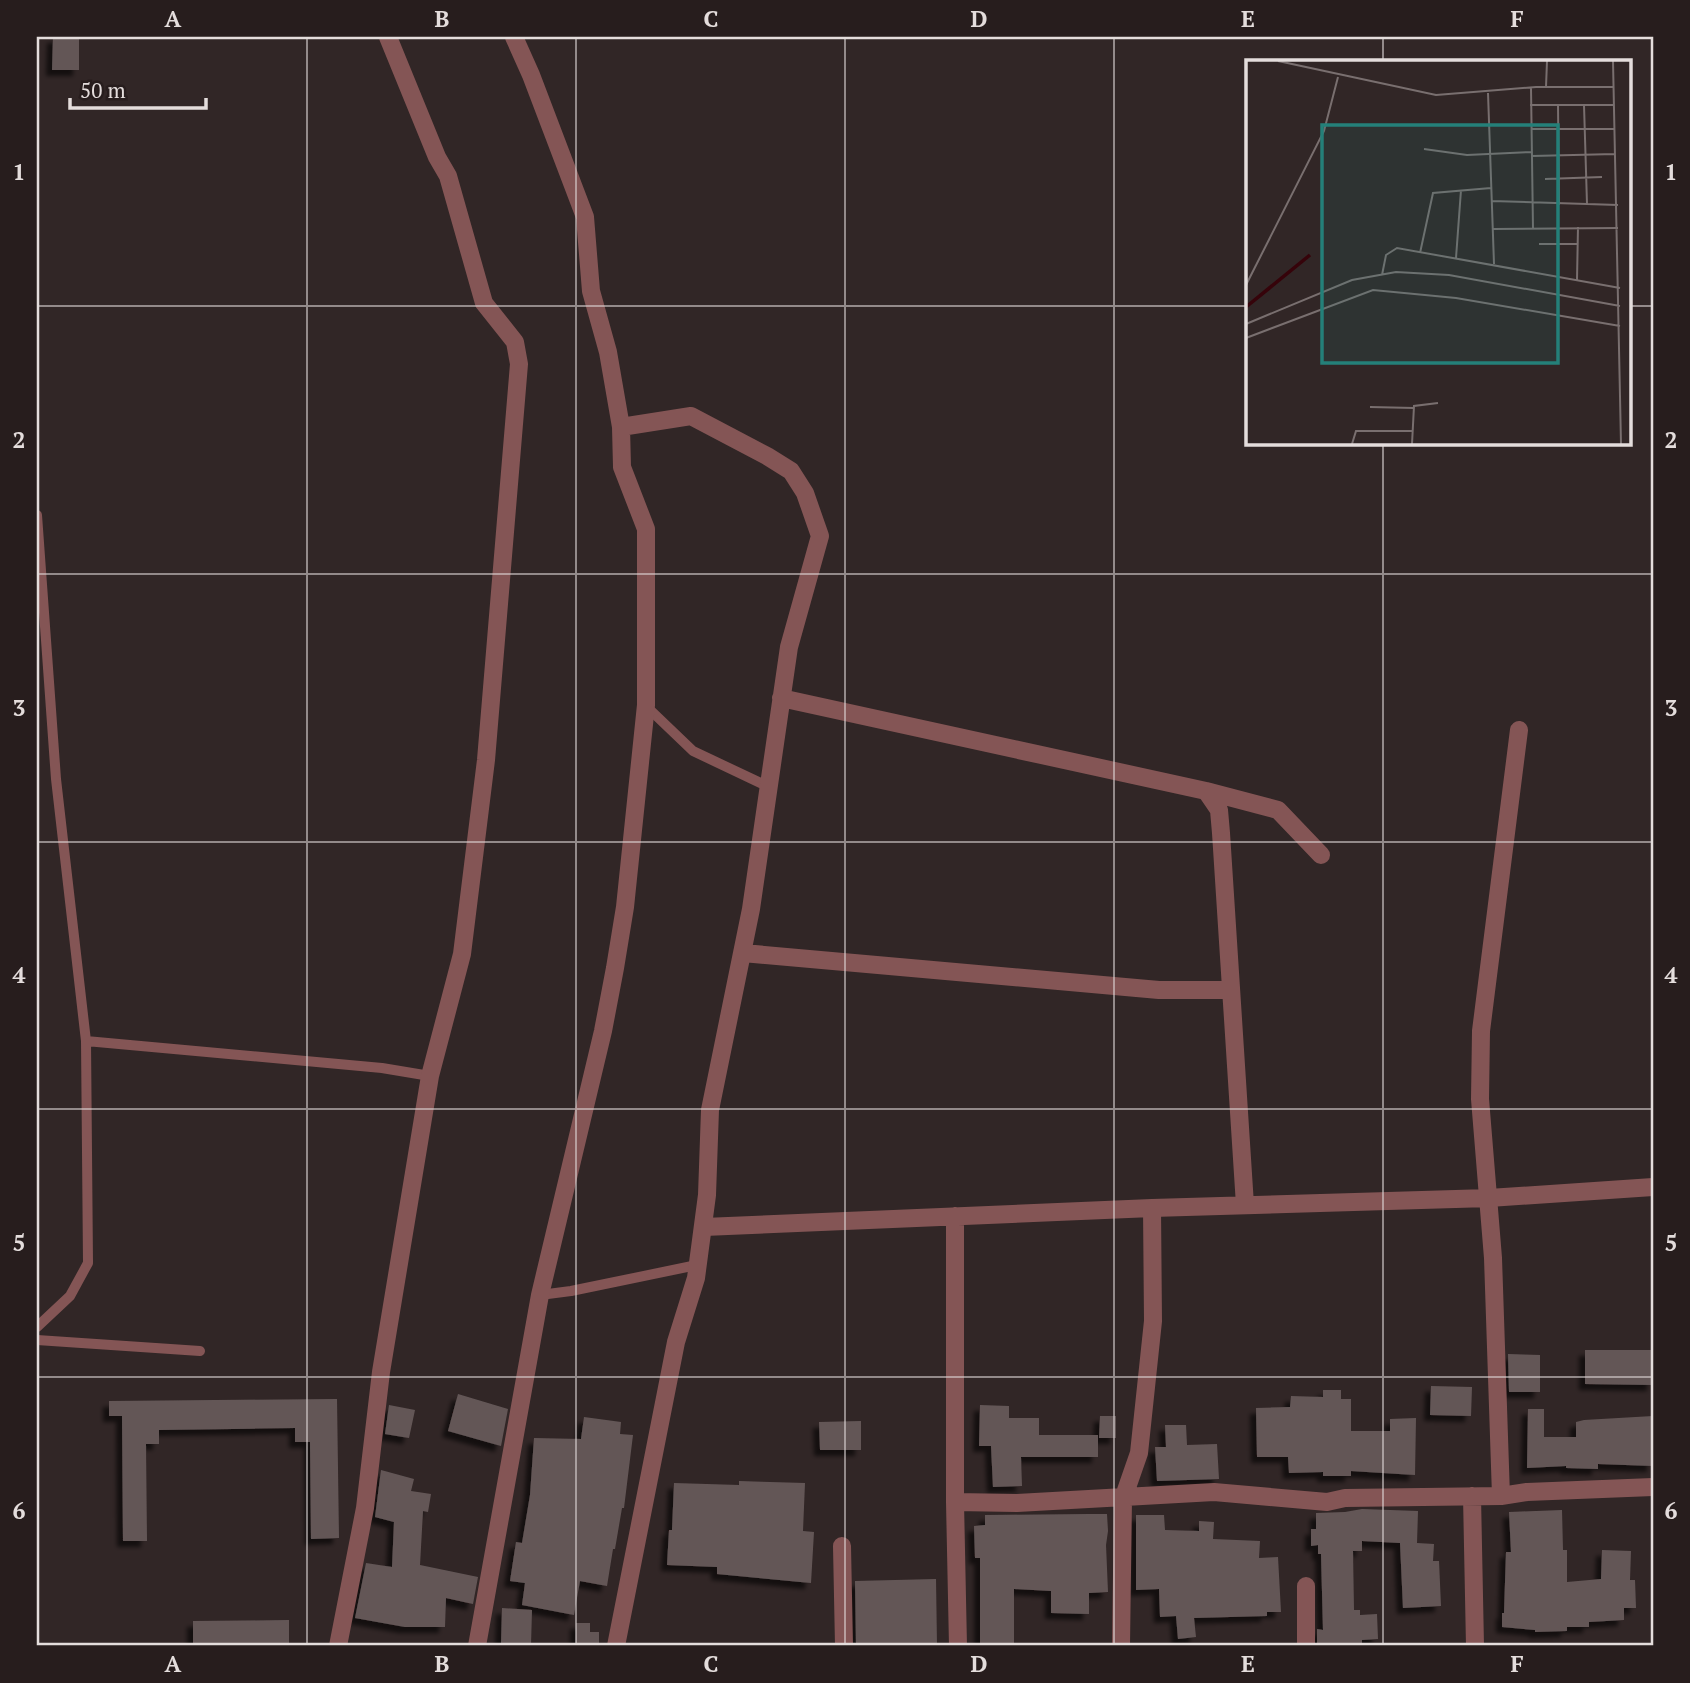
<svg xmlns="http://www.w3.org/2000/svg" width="1690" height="1683" viewBox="0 0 1690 1683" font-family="'PT Serif',serif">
<defs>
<filter id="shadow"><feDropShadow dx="-6" dy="6" stdDeviation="2" flood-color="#0009"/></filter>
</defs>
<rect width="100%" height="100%" fill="#312626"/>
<path fill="#635757" filter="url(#shadow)" d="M53,37H79V70H52Z
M1585,1350H1653V1385L1585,1384Z
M1508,1354L1540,1355V1392H1509Z
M1431,1386L1472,1387L1471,1416L1430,1415Z
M1323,1390H1341V1399H1351V1431H1390V1419L1416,1418L1415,1475L1351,1471V1476H1323V1472L1289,1473L1288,1457H1257L1256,1408L1290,1407L1291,1396L1323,1397Z
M458,1394L508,1409L501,1446L448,1431Z
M337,1399L339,1538L311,1539L310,1442H295V1428L159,1430V1444H146L147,1541H123L122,1416H109V1401Z
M389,1405L415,1410L409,1438L385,1434Z
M980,1405L1009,1406V1418H1039V1435H1098V1457H1021L1022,1486L993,1487L991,1446H979Z
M1528,1409H1544V1437H1576V1422L1584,1420L1653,1416V1466L1598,1464V1469L1566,1468V1466L1527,1468Z
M1100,1416H1116V1438H1099Z
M584,1417L621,1422L620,1434L633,1435L624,1508H622L615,1549H613L607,1586L580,1581L574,1615L522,1605L525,1583L510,1581L516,1542L522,1543L530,1495L534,1438L581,1439Z
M861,1421V1450H820L819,1422Z
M1165,1425H1186L1187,1445L1217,1444L1219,1479L1157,1481L1155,1447H1166Z
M381,1470L414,1479L411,1491L431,1494L428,1512L423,1511L420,1565L478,1577L473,1604L446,1598L445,1627H405L355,1618L366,1563L392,1567L394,1522L375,1517Z
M739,1481L805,1483L803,1531L814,1532L811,1583L717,1574V1567L667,1565L669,1530H672L674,1483L739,1485Z
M1362,1509L1418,1511L1417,1543L1434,1544L1433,1561H1439L1441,1606L1403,1608L1400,1543L1362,1541V1551H1353L1354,1610H1360V1615L1377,1614L1378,1639L1362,1640V1646H1317V1629L1323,1630L1321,1554H1318V1545L1311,1546V1529H1316V1513L1345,1512Z
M1562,1510L1563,1550H1567V1582L1601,1579L1602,1550L1631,1551L1630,1580H1635L1636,1608H1624V1620L1589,1622V1627H1567V1631L1535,1632V1630L1502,1627V1613H1504L1506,1552H1511L1509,1512Z
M1090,1514H1107L1108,1531L1106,1545L1108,1592L1089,1593V1614L1051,1613V1591L1014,1589V1646H980V1558H975L974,1526L985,1525V1515Z
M1136,1515H1164L1165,1530L1199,1531V1521L1214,1522L1213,1539L1260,1541L1259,1558L1278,1557L1281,1612H1267V1616L1194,1618L1196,1637L1178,1639L1176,1616L1160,1617L1159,1589L1136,1590Z
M936,1579L937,1646H856L855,1581Z
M502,1608L532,1610L531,1645L501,1644Z
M289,1620V1646H193V1621Z
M576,1623H590V1632H599V1646H576Z"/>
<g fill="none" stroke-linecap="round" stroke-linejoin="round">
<path stroke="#845555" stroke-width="10" d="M37,515L56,779L86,1041L88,1263L70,1296L37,1327
M646,706L693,751L769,787
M86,1041L382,1068L430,1076
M540,1295L571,1291L697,1265
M37,1340L200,1351"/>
<path stroke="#845555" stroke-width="18" d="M781,698L1206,791L1219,810L1221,833L1245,1205
M1206,791L1278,810L1321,855
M743,953L1159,990H1231
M955,1216V1502L958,1646
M704,1227L1152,1208L1489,1198L1653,1187
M1472,1496L1475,1646
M1501,1496L1493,1258L1480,1099L1481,1031L1519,730
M955,1502L1017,1503L1214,1492L1327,1502L1345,1498L1501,1496L1527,1492L1653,1487
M842,1546L844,1646
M338,1646L365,1508L381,1372L430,1076L462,954L486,760L519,364L515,342L484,303L448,176L437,157L388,37
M477,1646L540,1295L603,1031L615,968L625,907L646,705V529L622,467L621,427L608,352L591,291L585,217L531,75L514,37
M616,1646L676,1342L696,1278L707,1195L710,1110L751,909L789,647L820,536L805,493L791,471L767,456L691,416L621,427
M1121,1646L1123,1499L1139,1453L1153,1321L1152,1208
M1306,1646V1586"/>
</g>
<path fill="none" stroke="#e4dddc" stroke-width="2" stroke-opacity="0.55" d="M307,37V1646M576,37V1646M845,37V1646M1114,37V1646M1383,37V61M37,306H1247M1629,306H1653M1383,443V1646M37,574H1653M37,842H1653M37,1109H1653M37,1377H1653"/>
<g transform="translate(1246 60)">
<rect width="385" height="385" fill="#312626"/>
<path fill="none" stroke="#36030a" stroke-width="3.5" d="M0,247L64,195"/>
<path fill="none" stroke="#796f6f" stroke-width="2" d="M32,1L190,35L290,27H367M367,1L375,384M300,27L301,1M285,28L287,169M242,33L248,204M284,45H367M312,45L313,145M338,45L341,144M285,69H368M178,89L221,95L286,92M286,96L369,94M299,119L356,117M246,141L372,145M247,169L372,168M293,184H331M174,193L187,133L245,128M210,198L215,130M136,215L140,195L151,188L374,228M331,220L332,167M0,225L78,71L92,17M0,264L106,220L150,212L203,215L374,246M0,278L127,230L210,238L374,266M124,347L168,348M106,384L110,371H166M166,384L168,346L192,343"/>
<path fill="#248079" fill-opacity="0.15" stroke="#248079" stroke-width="3.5" d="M76,65H312V303H76Z"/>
<rect width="385" height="385" fill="none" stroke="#e4dddc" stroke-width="3.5"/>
</g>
<rect width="1690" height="1683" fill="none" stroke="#271d1d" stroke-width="77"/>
<path d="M70 98v10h136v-10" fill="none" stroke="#e4dddc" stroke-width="3.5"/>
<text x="80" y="98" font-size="21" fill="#e4dddc" stroke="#271d1d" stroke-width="5" paint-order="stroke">50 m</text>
<rect x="38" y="38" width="1614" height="1606" fill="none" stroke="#e4dddc" stroke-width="2.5"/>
<g font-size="23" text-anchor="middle" font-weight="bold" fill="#e4dddc">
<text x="173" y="27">A</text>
<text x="442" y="27">B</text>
<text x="711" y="27">C</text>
<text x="979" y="27">D</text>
<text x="1248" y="27">E</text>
<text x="1517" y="27">F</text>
<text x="19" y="180">1</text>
<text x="1671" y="180">1</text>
<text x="19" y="448">2</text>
<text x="1671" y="448">2</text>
<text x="19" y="716">3</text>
<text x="1671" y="716">3</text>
<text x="19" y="983">4</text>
<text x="1671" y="983">4</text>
<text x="19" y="1251">5</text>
<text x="1671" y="1251">5</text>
<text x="19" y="1519">6</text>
<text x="1671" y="1519">6</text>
<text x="173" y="1672">A</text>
<text x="442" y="1672">B</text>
<text x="711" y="1672">C</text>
<text x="979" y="1672">D</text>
<text x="1248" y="1672">E</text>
<text x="1517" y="1672">F</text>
</g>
</svg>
